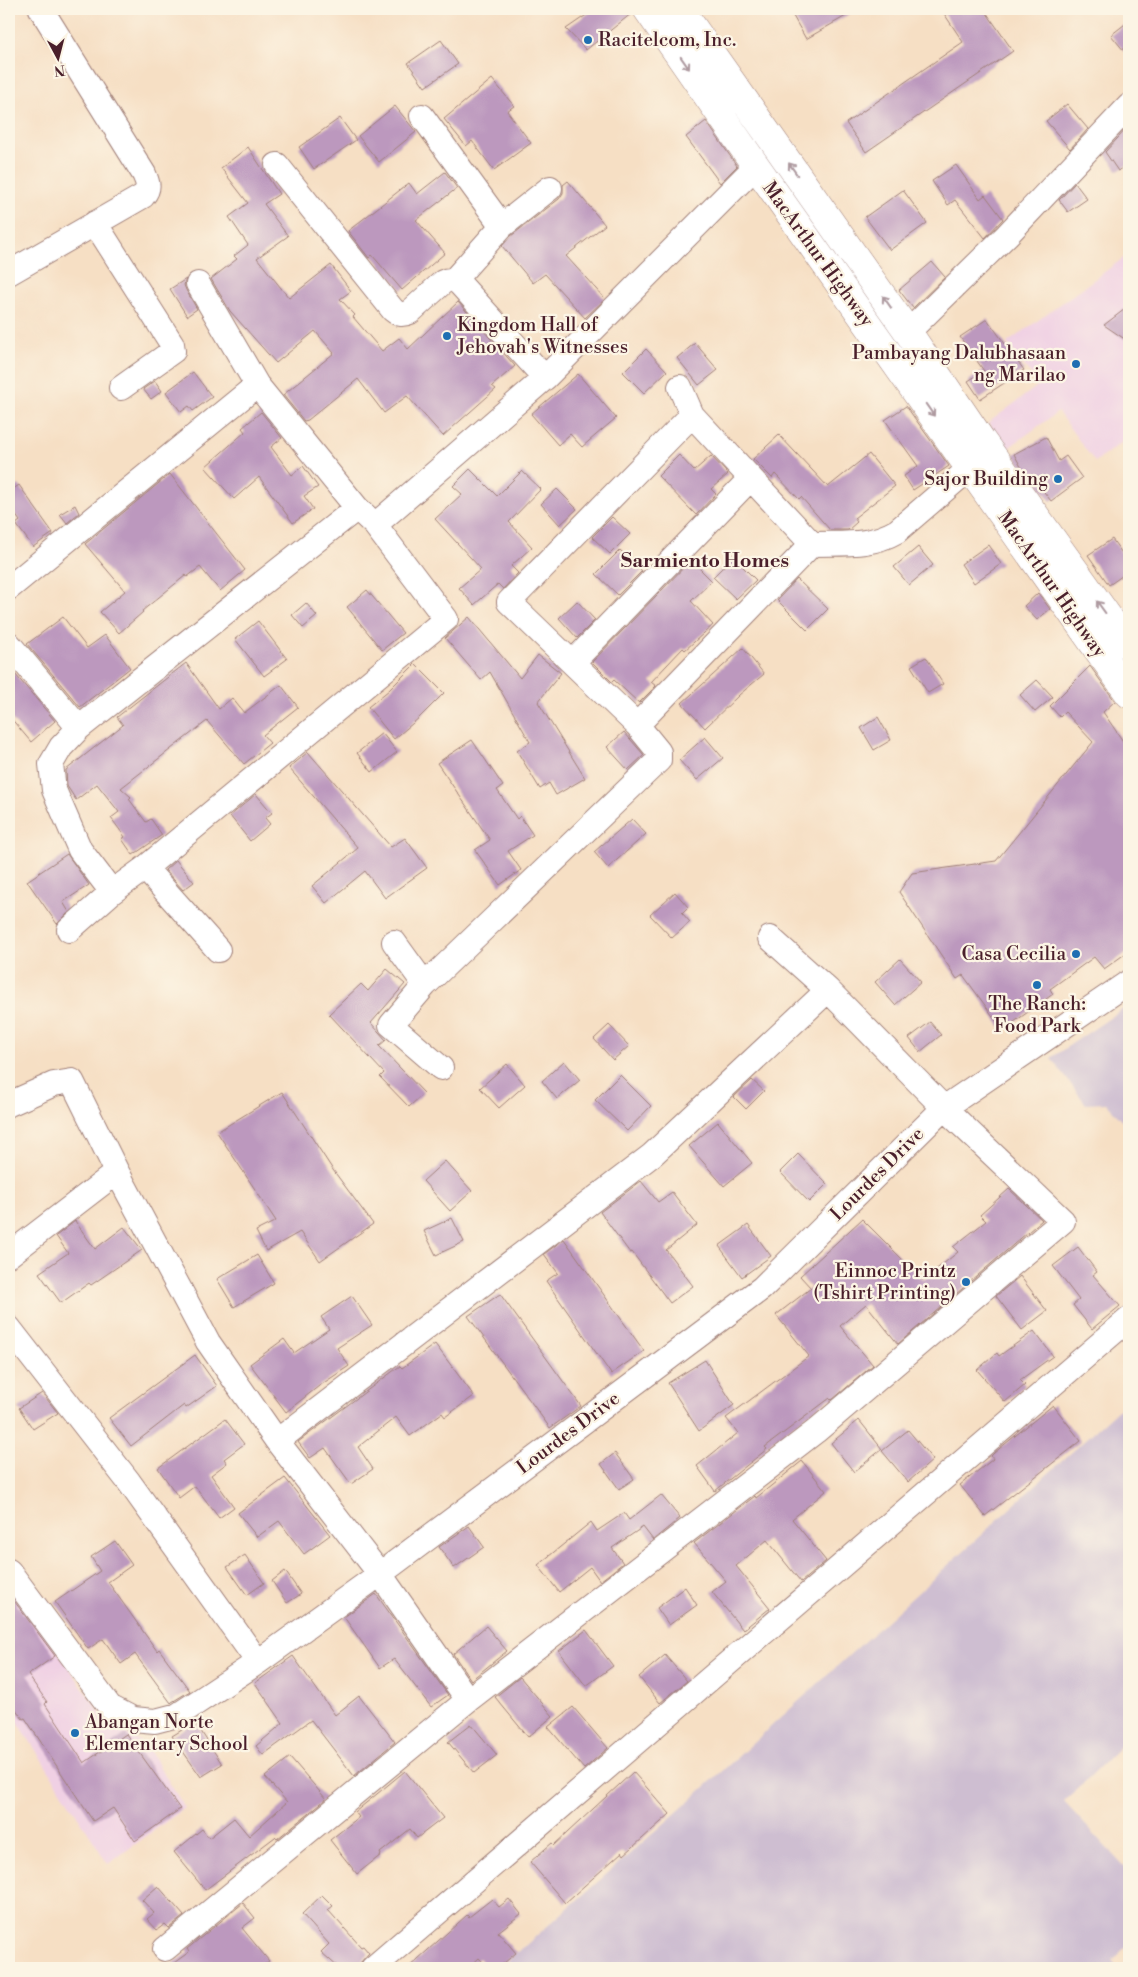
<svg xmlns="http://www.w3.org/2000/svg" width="1138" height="1977" viewBox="0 0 1138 1977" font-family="'Libre Bodoni',serif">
<rect width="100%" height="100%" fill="#fcf5e5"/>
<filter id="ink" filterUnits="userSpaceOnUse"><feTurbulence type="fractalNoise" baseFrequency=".02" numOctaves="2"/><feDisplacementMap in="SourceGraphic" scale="10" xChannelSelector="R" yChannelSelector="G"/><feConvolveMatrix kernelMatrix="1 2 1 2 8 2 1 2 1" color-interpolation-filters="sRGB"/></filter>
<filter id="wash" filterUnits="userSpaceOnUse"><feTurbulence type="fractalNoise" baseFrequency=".0096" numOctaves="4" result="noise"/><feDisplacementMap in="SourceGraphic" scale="20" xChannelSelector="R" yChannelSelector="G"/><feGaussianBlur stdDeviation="1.12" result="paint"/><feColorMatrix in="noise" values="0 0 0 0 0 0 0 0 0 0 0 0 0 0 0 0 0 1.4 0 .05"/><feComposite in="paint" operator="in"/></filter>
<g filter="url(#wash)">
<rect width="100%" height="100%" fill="#f6dfc4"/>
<path fill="#f0d0e4" d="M1129,254V437L1095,462L1058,412L1007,449L988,423L1039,385L1007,343Z
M12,1585L106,1721L146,1745L185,1808L108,1864L9,1708V1587Z"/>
<path fill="#cebed1" d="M1129,1005V1128L1106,1103L1086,1104L1051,1058Z
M1129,1400V1738L1064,1802L1129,1872V1944L1112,1960L1118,1968H500L684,1806Z"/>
<g id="blocks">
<path fill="#bc98be" d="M595,9H632V13L586,50L566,29Z
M789,9H858L806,39Z
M941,9H984L1013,51L866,152L846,123L963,42Z
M1129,21V57L1111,35Z
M441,40L458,64L425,87L408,63Z
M492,79L514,106L507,111L531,143L494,170L472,141L466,146L444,119Z
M1067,104L1088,129L1070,149L1046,121Z
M395,106L416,132L379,162L358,136Z
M340,118L356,140L314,169L299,147Z
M706,121L737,166L720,183L686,137Z
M1129,126V164L1118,171L1105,152Z
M248,147L279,194L264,204L288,236L257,258L289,298L331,265L351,291L340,299L355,315L353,317L382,351L399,338L408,349L458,302L515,366L492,386L496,389L443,436L407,396L384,413L358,379L308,420L304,421L283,395L334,353L315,331L276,363L230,311L211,279L237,259L234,256L248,245L229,217L248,203L221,168Z
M956,165L980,199L985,195L1003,219L985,238L955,200L948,205L932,181Z
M445,172L457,188L416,220L445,253L402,290L372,255L369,258L348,231L409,183L417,194Z
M568,181L605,225L566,256L605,299L585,318L545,274L533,283L502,246L511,236L559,199L563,193V185Z
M1075,183L1087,199L1068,212L1059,200Z
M903,190L927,223L890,250L865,217Z
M932,262L945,277L913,308L899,290Z
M186,279L184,285L186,290L197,309L187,316L170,289Z
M1129,306V342L1104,325Z
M987,319L1024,370L980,399L968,381L984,371L960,337Z
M695,343L718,370L699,385L677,358Z
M646,349L667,371L644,393L623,372Z
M193,372L212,397L193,411L189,406L181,412L166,392Z
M578,374L616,418L582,447L570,434L558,445L531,414Z
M155,381L162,391L151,399L143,389Z
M906,406L949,466L913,490L904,476L918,466L885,420Z
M261,412L282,438L271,447L292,475L303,466L318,487L304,496L313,509L293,523L259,477L234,499L205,467L245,432L242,428Z
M779,435L828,487L869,454L895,486L854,518L857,522L848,530H830L801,497L799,499L775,474L772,478L753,459Z
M1046,437L1059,461L1066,456L1082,478L1051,501L1030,474L1026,476L1014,454Z
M679,455L694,471L711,456L728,474L711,489L716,494L696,515L658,476Z
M470,469L497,496L522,471L541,489L509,522L532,547L511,566L518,573L503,589L498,584L474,605L459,588L481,569L435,519L462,494L453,486Z
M170,474L245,570L220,591L200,567L187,577L186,575L142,611L143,612L119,633L100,612L125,591L85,544Z
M19,485L53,533L33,547L16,524L20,521L9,506V492Z
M557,489L577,509L560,525L541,504Z
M75,505L79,513L67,523L60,514Z
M612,517L630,534L610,554L592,537Z
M1112,539L1129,563V571L1109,585L1088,555Z
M988,545L1001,564L974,583L961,564Z
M918,547L933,565L909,585L894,567Z
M620,550L642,571L618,595L596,574Z
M733,557L756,580L736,599L713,577Z
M691,560L712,581L691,601L713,625L685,650L683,648L651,682L656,686L639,703L614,680L612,682L592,662Z
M797,579L828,609L807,630L777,600Z
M367,590L403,633L382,650L347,607Z
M1038,593L1050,609L1037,620L1024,606Z
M577,601L595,620L577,638L559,618Z
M306,603L317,616L303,628L292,615Z
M63,617L87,648L105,635L130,668L80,707L27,644Z
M469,617L520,678L538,655L561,673L538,702L585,778L556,795L549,783L540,789L517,751L530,742L490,672L481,680L445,638Z
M258,621L287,659L264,676L235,639Z
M743,648L764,674L739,695L705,728L682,703Z
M926,657L943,684L928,693L911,666Z
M186,663L219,709L232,698L244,713L281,685L298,707L263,735L270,743L244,764L207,721L121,788L131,797L129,799L146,822L151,819L162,835L133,855L122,839L125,837L111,818L119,812L97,784L76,800L67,786L66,770L123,725L117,717Z
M415,664L444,693L419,718L394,739L368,707L389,690Z
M1090,666L1115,701L1103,712L1129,750V951L1104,969L1094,957L1050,989L1053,994L1003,1030L963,975L957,979L899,892L912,873L996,861L1093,742L1065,712L1060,717L1050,706Z
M9,667L55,721L31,742L9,716Z
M1037,680L1053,697L1035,712L1020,695Z
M878,717L891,740L874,750L861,728Z
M624,732L644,755L628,770L607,747Z
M382,733L397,752L372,772L357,753Z
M705,737L723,758L697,780L679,760Z
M472,740L503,786L497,790L517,819L520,816L533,835L508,851L521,870L500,885L475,850L490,840L437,763Z
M308,752L391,847L405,838L427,868L385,898L365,871L326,903L312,886L358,848L289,768Z
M256,794L272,813L265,818L270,824L250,841L230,816Z
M632,819L646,834L608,868L594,852Z
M67,854L89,885L63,902L69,912L57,924L27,881Z
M176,860L194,882L183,890L165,870Z
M675,892L688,907L682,913L690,922L672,938L650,915Z
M900,959L921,982L895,1005L875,982Z
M387,969L405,984L371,1023L386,1040L379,1046L424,1093L409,1107L380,1077L384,1073L329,1014L361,984L368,991Z
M930,1022L941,1035L920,1052L909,1038Z
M609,1025L629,1046L613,1060L594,1039Z
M564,1061L580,1080L557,1099L542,1081Z
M507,1064L525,1085L499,1108L480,1088Z
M620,1075L651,1106L627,1131L595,1100Z
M752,1080L764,1091L746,1109L734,1097Z
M282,1092L333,1170L373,1224L320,1261L300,1232L266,1251L256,1231L276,1221L217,1132Z
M718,1122L752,1163L724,1186L689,1146Z
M798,1154L827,1184L809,1202L780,1172Z
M445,1161L472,1191L450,1211L423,1181Z
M641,1181L658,1202L672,1192L697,1225L666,1250L693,1286L670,1303L632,1252L630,1253L600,1212Z
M1009,1189L1042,1220L898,1344L866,1304L840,1326L873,1365L832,1400L830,1398L765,1447L767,1449L715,1491L697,1466L738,1433L726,1418L809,1356L776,1315L811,1288L800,1276L862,1219L923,1280L958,1252L953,1247L986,1221L980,1215Z
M452,1218L464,1242L436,1255L424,1231Z
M75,1221L95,1249L124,1227L142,1250L91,1285L89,1283L61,1303L39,1273L68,1253L56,1236Z
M748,1225L771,1256L742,1277L719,1246Z
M564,1239L644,1351L611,1374L546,1281L558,1273L544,1254Z
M1078,1247L1097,1272L1093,1275L1120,1306L1092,1329L1073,1305L1079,1300L1053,1266Z
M257,1255L274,1283L234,1307L217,1279Z
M1020,1276L1047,1311L1022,1330L996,1296Z
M500,1294L581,1406L550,1428L468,1316Z
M352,1296L372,1325L337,1348L349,1366L319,1386L286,1412L250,1364L284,1339L294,1353L329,1329L321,1317Z
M1034,1331L1053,1356L1020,1380L1025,1385L1005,1402L977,1370L997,1353L999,1356Z
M435,1344L474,1396L445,1417L442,1413L410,1436L396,1417L358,1447L373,1469L351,1484L325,1448L310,1458L298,1442L400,1366L402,1368Z
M195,1355L217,1386L186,1408L184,1405L131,1446L109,1418Z
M705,1360L734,1405L699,1431L668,1383Z
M42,1393L58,1413L33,1429L19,1408Z
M1053,1405L1081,1441L985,1516L960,1485L993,1459L991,1456L994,1453Z
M225,1419L244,1444L224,1459L227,1463L211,1475L234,1507L219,1518L195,1486L179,1498L158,1468Z
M859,1420L882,1449L854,1472L831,1443Z
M908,1430L933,1460L908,1482L882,1451Z
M615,1453L634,1479L619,1489L601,1464Z
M802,1461L826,1491L792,1519L826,1561L801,1582L767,1540L736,1566L770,1608L743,1630L712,1592L726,1581L694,1543L755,1496L756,1498Z
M285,1478L330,1535L304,1554L279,1521L257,1537L238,1513Z
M661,1495L680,1518L653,1540L643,1527L612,1548L623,1563L600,1581L590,1567L559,1592L538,1565L591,1522L597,1531L624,1513L629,1520Z
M469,1526L484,1547L454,1568L439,1547Z
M115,1541L132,1565L108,1582L157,1651L159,1649L190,1691L172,1702L171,1703L135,1654L121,1664L103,1639L88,1649L55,1602L100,1571L91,1557Z
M245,1555L264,1583L247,1595L227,1567Z
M285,1571L301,1594L287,1603L272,1581Z
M685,1587L697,1605L669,1625L657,1608Z
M9,1594L55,1656L28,1675L47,1702L45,1704L84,1763L126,1734L180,1809L135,1841L113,1808L93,1821L25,1718L23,1719L9,1700Z
M376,1594L448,1695L431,1707L394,1659L380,1668L344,1617Z
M486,1626L507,1651L471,1680L453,1654Z
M586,1630L613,1666L586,1686L559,1651Z
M665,1655L687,1681L660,1703L639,1677Z
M293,1656L335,1715L359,1696L395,1742L354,1776L311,1720L263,1755L256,1746L283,1723L255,1683Z
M520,1677L553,1716L528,1737L495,1697Z
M573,1707L608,1748L584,1769L548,1727Z
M195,1722L222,1764L201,1777L172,1736Z
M471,1724L497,1755L474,1773L448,1742Z
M290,1757L326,1799L277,1839L275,1837L205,1890L174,1852L202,1829L209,1838L234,1818L249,1836L287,1802L265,1777Z
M405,1771L443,1818L417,1838L410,1829L380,1853L381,1855L357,1874L330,1840L359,1817L355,1812Z
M633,1772L670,1814L624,1855L622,1852L565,1903L530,1862L552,1843L554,1845Z
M158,1886L184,1916L169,1928L165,1924L157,1930L147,1919L154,1913L142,1900Z
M322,1895L333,1906L328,1910L361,1947L363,1946L369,1953L360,1963V1968H339L321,1952L329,1944L302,1914Z
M492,1899L499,1907L509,1899L521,1914L498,1932L516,1953L498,1968H488L479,1958L468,1968H408L467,1915L469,1917Z
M243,1903L255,1918L242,1928L269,1961L260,1968H167L189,1952L187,1949Z"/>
</g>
</g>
<g filter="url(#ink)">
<use href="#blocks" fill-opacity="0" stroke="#a07f78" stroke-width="1"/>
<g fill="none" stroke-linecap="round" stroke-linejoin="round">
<g stroke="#a07f78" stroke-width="26">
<path id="minor" d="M422,116L502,226L550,188
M277,165L393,310C399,315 403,315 410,312L443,282C449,279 453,279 459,283L545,378
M95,223L172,344L173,351L121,388
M9,273L143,196C150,188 148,183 144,174L41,9
M454,280L502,226
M198,284L257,385L357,508L375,525L545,378L756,166
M908,332L1007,235L1129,106
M680,387L692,415L812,544C844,543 869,547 897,531L984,456
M692,415L509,602L637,725L812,544
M9,588L257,385
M9,644L79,728L357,508
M573,662L750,479
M79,728L61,747L51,764L54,790L80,850L112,892L145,868
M69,930L112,892
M394,942L425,985L659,760V752L637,725
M218,950L145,868L446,619L375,525
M425,985L391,1025L441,1068
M9,1104L54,1084L72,1081L117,1172L208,1342L277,1441L652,1155L828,990
M9,1255L117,1172
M9,1328L129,1482L258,1662
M277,1441L380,1574L468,1700L816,1431L1063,1221L944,1108L828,990L770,938
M9,1571L110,1707L133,1719L155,1721L178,1715L258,1662L380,1574L762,1288L944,1108L1129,982
M165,1949L468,1700
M373,1968L1129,1319"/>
</g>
<g stroke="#a07f78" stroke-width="29">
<path id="highway" d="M647,9L756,166L1129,694
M680,9L908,332L982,441L1129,646"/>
</g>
<use href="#minor" stroke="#fff" stroke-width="24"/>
<use href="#highway" stroke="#fff" stroke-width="28"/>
</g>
<defs><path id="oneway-shaft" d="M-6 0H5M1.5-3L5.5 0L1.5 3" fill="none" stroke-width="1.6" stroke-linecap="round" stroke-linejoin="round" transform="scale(1.25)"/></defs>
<g stroke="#ae9aa0">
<use href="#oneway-shaft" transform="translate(685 63) rotate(55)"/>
<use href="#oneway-shaft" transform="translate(793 169) rotate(-125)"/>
<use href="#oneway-shaft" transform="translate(887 302) rotate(-125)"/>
<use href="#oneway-shaft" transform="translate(930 410) rotate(55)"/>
<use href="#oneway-shaft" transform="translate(1101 607) rotate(-126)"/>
</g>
</g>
<g fill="#1f6fb2" stroke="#fcf5e5" stroke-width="2">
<circle cx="588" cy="40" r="5"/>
<circle cx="447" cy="336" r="5"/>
<circle cx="1076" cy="364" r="5"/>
<circle cx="1058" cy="479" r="5"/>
<circle cx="1076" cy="954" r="5"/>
<circle cx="1037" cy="985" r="5"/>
<circle cx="966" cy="1282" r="5"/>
<circle cx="75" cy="1733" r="5"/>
</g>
<g text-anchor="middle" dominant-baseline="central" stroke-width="4.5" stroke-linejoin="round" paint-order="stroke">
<g font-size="19" fill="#4a1f2b" stroke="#fcf5e5" text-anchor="end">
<text x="598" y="40" text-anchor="start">Racitelcom, Inc.</text>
<text x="457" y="325" text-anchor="start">Kingdom Hall of<tspan x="457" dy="22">Jehovah's Witnesses</tspan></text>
<text x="1066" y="353">Pambayang Dalubhasaan<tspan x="1066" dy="22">ng Marilao</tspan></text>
<text x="1048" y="479">Sajor Building</text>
<text x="1066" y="954">Casa Cecilia</text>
<text x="1037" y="1004" text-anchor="middle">The Ranch:<tspan x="1037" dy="22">Food Park</tspan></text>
<text x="956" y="1271">Einnoc Printz<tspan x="956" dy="22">(Tshirt Printing)</tspan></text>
<text x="85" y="1722" text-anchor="start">Abangan Norte<tspan x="85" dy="22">Elementary School</tspan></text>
</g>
<g font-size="19" fill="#4a1f2b" stroke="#fcf5e5">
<text transform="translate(818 254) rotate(54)">MacArthur Highway</text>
<text transform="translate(1052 584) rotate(55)">MacArthur Highway</text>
<text transform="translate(877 1174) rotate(-45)">Lourdes Drive</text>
<text transform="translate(568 1433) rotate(-37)">Lourdes Drive</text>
</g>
<g font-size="20" font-weight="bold" fill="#4a1f2b" stroke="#fcf5e5">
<text x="705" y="561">Sarmiento Homes</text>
</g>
</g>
<rect width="1138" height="1977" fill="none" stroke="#fcf5e5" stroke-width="30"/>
<g transform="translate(58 58) rotate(173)" stroke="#fcf5e5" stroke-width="4" paint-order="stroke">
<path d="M0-4L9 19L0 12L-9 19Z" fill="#4a1f2b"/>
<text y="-8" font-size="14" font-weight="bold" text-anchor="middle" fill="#4a1f2b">N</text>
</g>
</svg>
